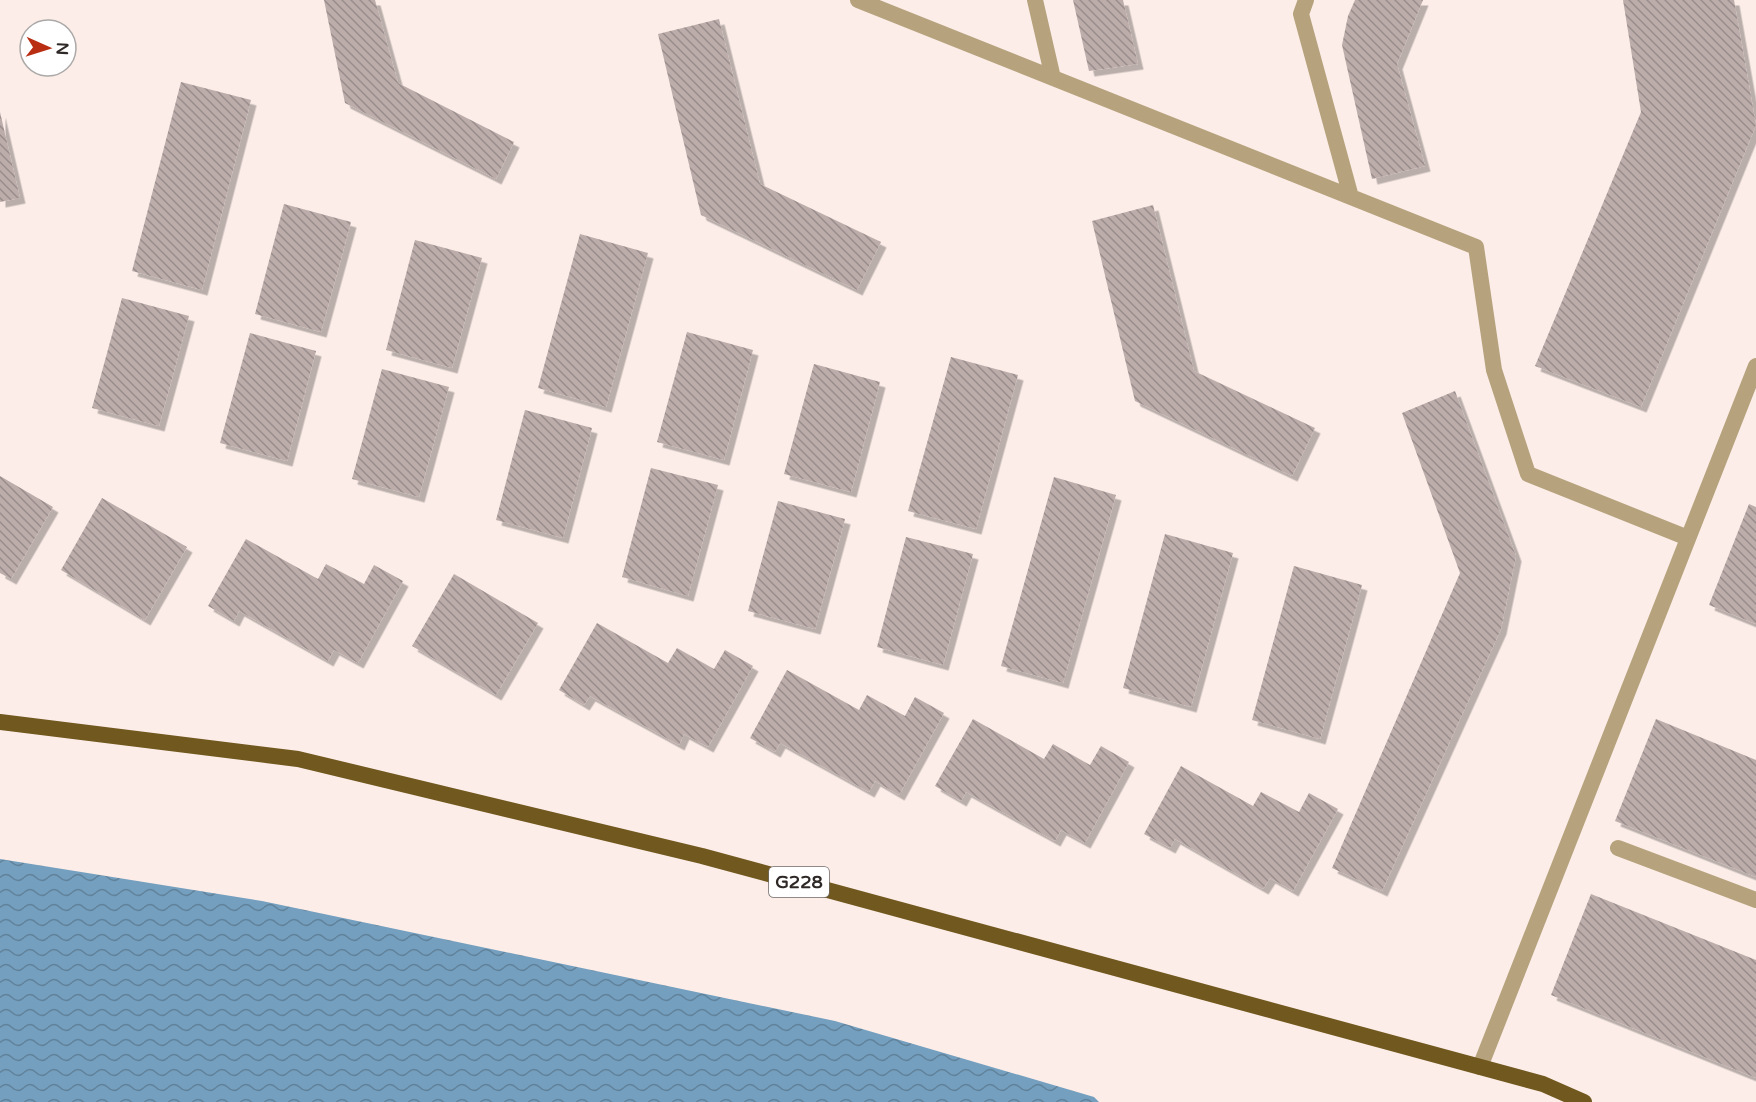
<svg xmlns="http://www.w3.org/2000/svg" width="1756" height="1102" viewBox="0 0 1756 1102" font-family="'Varela Round',sans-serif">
<defs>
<pattern id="water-waves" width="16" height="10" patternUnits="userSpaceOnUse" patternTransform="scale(1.5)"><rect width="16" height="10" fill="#749fbf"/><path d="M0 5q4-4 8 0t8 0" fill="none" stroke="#60829b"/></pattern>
<pattern id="building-back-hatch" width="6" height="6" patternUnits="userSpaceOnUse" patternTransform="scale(1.5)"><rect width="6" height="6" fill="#bcadab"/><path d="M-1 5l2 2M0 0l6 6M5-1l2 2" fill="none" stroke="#998d8b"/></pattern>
<filter id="shadow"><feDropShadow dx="5.5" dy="5.5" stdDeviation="0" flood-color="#0004"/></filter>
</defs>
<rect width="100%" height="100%" fill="#fcede8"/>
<path fill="url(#water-waves)" d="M0,859L262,901L835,1021L1094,1097L1099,1102H0Z"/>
<path fill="url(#building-back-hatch)" filter="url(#shadow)" d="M324,0H375L398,83L514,142L496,179L345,103Z
M1073,0H1123L1138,64L1089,71Z
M1355,0H1423L1397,64L1425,166L1372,179L1342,45L1348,16Z
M1623,0H1734L1756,125L1641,407L1535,366L1641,112Z
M719,19L760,184L881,242L857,290L701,215L658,34Z
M181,82L251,100L202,290L132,271Z
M0,112L20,198L0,202Z
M284,204L351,222L321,332L255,314Z
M1153,205L1194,371L1315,428L1292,476L1135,401L1092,221Z
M580,234L648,253L606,407L538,388Z
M415,240L482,258L452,368L386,350Z
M122,298L189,316L159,426L92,408Z
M687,332L753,350L724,460L657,442Z
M250,333L316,351L287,461L220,443Z
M951,357L1018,375L976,529L908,511Z
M814,364L880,382L851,492L784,474Z
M382,369L449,387L419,497L352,479Z
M1455,391L1516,556L1501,629L1382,891L1332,868L1460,573L1402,413Z
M525,410L592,428L563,538L496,520Z
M651,468L718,485L688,596L622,577Z
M0,476L53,507L11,579L0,573Z
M1054,477L1116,495L1063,683L1001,666Z
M102,498L187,547L145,620L61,570Z
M778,501L845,519L815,629L748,611Z
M1749,504L1756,507V624L1709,605Z
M1165,534L1233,553L1191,707L1123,688Z
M906,537L973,554L943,665L877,647Z
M246,539L318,579L326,564L364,584L374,565L403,581L358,663L334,650L328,661L239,611L234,621L208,606Z
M1294,566L1362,585L1320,739L1252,720Z
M454,574L538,623L496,695L412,646Z
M597,623L668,663L677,648L714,669L725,650L753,666L708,747L684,734L679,745L590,696L584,705L559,690Z
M787,670L859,710L867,695L905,716L915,697L944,713L899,795L875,781L869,792L780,743L775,752L750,738Z
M973,719L1044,759L1053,744L1090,765L1101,746L1129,762L1085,843L1061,830L1055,841L966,792L961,801L935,786Z
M1656,719L1756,760V877L1615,821Z
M1181,766L1253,806L1261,792L1299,812L1309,793L1338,809L1293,891L1270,878L1263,889L1175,839L1170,848L1144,834Z
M1591,894L1756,960V1078L1551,995Z"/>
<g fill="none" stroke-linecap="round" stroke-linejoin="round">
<path stroke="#b6a37d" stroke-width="16" d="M858,0L1476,247L1494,370L1528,474L1688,538
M1035,0L1053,78
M1306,0L1301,14L1351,197
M1618,848L1756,900
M1480,1067L1756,366"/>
<path stroke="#71581e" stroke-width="16" d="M0,722L298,759L702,856L1543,1084L1584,1102"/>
</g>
<g text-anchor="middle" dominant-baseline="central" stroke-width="6" stroke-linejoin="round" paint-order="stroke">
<rect fill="#fff" stroke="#6d6867" stroke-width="1.5" x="769" y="867" width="60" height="30" rx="4.5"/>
<g font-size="18" font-weight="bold" fill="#2e2826">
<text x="799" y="882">G228</text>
</g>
</g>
<g transform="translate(48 48) rotate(93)"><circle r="28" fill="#ffffff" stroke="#aba9a8" stroke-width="1.5"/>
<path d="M0-4.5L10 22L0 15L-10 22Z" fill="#b92d12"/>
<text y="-9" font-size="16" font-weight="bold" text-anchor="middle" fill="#2e2826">N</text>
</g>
</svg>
